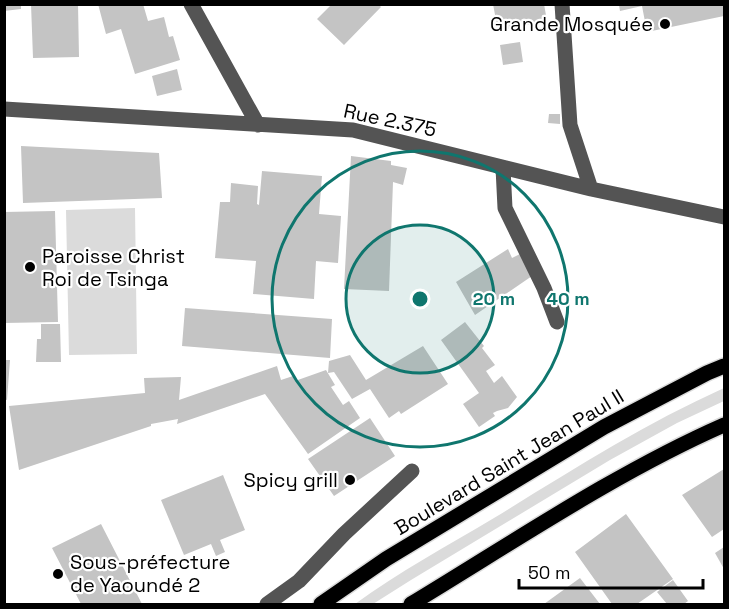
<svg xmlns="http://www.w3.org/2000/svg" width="729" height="609" viewBox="0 0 729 609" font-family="'Space Grotesk',sans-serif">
<rect width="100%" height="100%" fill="#fff"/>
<path fill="#dbdbdb" d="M135,208L137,354L69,355L66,210Z
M724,388V401L677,423L610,460L411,580L373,604H355C399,572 447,546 494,518C569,472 644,424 724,388Z"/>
<path fill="#c4c4c4" d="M4,4H21V9L4,11Z
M31,4H78L79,57L33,58Z
M98,4H143L148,21L164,17L169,37L173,36L180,60L135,74L121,29L106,34Z
M332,4H378L381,7L344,45L317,19Z
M493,4H544L547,21L498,31Z
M642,4H724V16L647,32L642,6L620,11L619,5Z
M520,42L523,62L503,65L500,45Z
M177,69L182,90L157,96L152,76Z
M549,114H560V124L548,123Z
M21,146L159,153L162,198L23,203Z
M351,156L391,161V165L407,168L403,185L393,182L389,291L344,289Z
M262,171L322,176L319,214L341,216L338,263L316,261L314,299L253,294L256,261L215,258L220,202H230L231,183L258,186L257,204L259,205Z
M55,211L58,322L4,323V212Z
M508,249L512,258L520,254L532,276L475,315L456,282Z
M185,308L332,319L330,358L182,346Z
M465,322L484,346L482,348L495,365L486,371L494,383L502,376L517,397L508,408L497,411L493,413L495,416L479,427L463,404L479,393L441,340Z
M41,324H60L61,362H36L37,339H41Z
M423,346L448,384L401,414L399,411L389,418L370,389L352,399L334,372L328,373L329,361L350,355L366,380Z
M4,360H10L7,400L4,399Z
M277,366L281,380L293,376L295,381L326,370L335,385L331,387L343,405L349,401L360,418L308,454L265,394L177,424L178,419L151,424V426L19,470L9,406L145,393L144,378L181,377L179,400Z
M370,418L395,456L334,496L308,459Z
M724,469V529L712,537L682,495Z
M223,475L245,530L220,540L225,552L216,556L211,544L184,555L161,500Z
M626,514L673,579L637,604H612L575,552Z
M101,524L142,604H81L52,548Z
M724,547V569L715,553Z
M580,578L600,604H544Z
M673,580L688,601L684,604H667L657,592Z"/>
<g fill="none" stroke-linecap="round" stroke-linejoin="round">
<g stroke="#dbdbdb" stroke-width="18">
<path id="major" d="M321,604L386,559L604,427L707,373L724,366
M411,604C512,543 617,472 724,425"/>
</g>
<path stroke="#545454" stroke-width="15" d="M191,4L258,125
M562,4L570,125L591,189
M4,109L353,130L591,189L724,217
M503,168L505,208L544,288L557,322
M267,604L299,581L344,534L412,471"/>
<use href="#major" stroke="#000" stroke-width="15"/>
</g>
<circle cx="420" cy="299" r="74" fill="#0f766e" fill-opacity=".12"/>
<g fill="none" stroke="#0f766e" stroke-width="3">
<circle cx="420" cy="299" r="74"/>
<circle cx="420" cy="299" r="148"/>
</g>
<g fill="#000" stroke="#fff" stroke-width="2">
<circle cx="665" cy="24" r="6"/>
<circle cx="30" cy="267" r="6"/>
<circle cx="350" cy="480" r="6"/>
<circle cx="58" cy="574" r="6"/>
</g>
<g text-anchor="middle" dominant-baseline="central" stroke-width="4.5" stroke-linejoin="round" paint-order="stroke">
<g font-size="20" fill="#000" stroke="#fff" text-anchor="end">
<text x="653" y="24">Grande Mosquée</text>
<text x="42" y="256" text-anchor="start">Paroisse Christ<tspan x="42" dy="23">Roi de Tsinga</tspan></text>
<text x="338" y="480">Spicy grill</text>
<text x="70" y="562" text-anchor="start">Sous-préfecture<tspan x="70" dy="23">de Yaoundé 2</tspan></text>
</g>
<g font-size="20" fill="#000" stroke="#fff">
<text transform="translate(390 120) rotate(12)">Rue 2.375</text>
<text transform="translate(509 462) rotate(-31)">Boulevard Saint Jean Paul II</text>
</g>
</g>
<circle cx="420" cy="299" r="9" fill="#0f766e" stroke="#fff" stroke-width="3"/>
<g font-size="18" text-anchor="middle" font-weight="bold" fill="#0f766e" stroke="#fff" stroke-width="4.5" stroke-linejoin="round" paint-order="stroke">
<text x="494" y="305">20 m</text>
<text x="568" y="305">40 m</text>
</g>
<rect width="729" height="609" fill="none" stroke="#000000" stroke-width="12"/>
<path d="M519 579v9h184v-9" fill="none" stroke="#000000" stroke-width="3"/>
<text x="528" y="579" font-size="18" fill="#000000" stroke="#ffffff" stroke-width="4.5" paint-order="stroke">50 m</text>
</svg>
